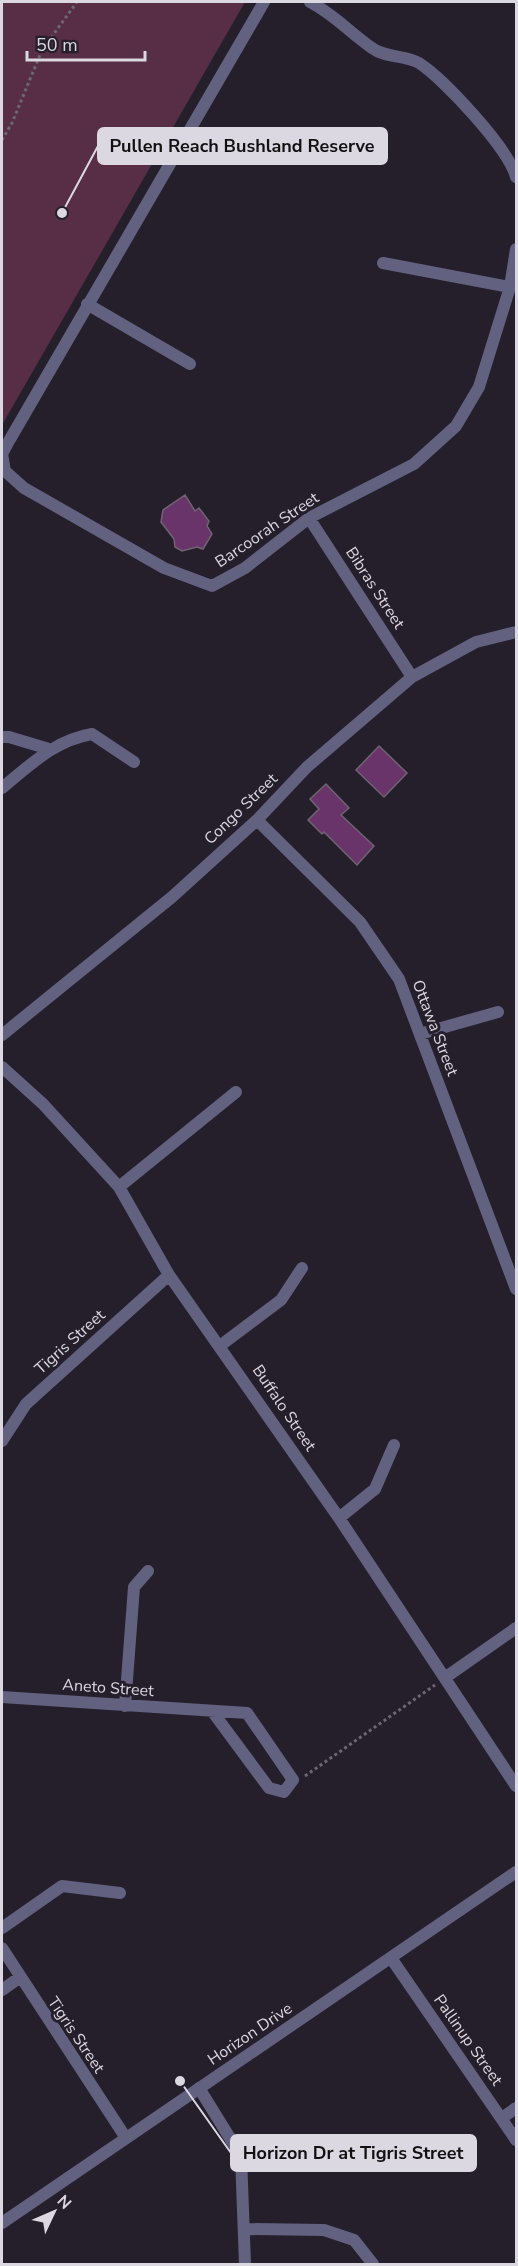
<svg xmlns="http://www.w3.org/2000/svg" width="518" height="2266" viewBox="0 0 518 2266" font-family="'Nunito Sans',sans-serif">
<rect width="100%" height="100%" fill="#251f2c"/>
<path fill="#572e45" d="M2,2H245L2,425Z"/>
<path fill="#68346a" stroke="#716371" stroke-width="1.5" d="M185,495L195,511L199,508L209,521L207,526L212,534L203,549L197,547L182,551L175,547L174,539L161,522L163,510Z
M379,746L407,773L384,797L356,770Z
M326,784L349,808L341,815L374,846L357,865L324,832L322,834L308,820L319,809L310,799Z"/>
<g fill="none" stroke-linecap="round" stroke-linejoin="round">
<path stroke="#6c6772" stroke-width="3" stroke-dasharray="3 3" stroke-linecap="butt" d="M2,140L12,123L42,50L77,2
M305,1776L435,1685"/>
<path stroke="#626180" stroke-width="12" d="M264,2L9,441L2,454L5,471L24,488L164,568L212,586L245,568L309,518L414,464L456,426L479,387L510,287L516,249
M310,2C335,15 349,32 372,48C385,58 406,55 419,63C444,79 509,149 516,177
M383,263L510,287
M87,304L190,364
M309,518L412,677
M2,737H9L49,749
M2,788C30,765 55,740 92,734L134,762
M257,820L360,922L399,979L516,1289
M420,1034L498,1012
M2,1035L172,897L257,820L307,767L412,677L476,642L516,632
M2,1067L43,1104L119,1187L169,1275L339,1518L516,1786
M119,1187L236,1092
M221,1345L281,1300L302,1268
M2,1441L26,1404L169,1275
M339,1518L375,1489L394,1445
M446,1677L516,1628
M2,1697L247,1713L293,1780L284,1792L269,1788L212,1711
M125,1706L134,1587L148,1571
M2,1928L62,1886L120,1893
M2,1948L126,2138
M391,1958L516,2140
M2,1990L19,1978
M199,2088L241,2156L245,2264
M502,2118L516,2108
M246,2229L324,2230L354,2240L373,2264"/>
<path stroke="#626180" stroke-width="12" d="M2,2223L516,1872"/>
</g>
<g text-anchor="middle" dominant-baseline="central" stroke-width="6" stroke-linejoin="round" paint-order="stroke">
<g font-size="16" fill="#dcd8e2" stroke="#251f2c">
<text transform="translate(267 530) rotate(-34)">Barcoorah Street</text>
<text transform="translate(375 588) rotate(57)">Bibras Street</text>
<text transform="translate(241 809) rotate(-44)">Congo Street</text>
<text transform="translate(435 1028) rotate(69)">Ottawa Street</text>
<text transform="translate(70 1342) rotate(-42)">Tigris Street</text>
<text transform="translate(284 1408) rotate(56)">Buffalo Street</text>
<text transform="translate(108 1688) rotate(4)">Aneto Street</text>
<text transform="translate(250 2034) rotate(-34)">Horizon Drive</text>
<text transform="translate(76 2035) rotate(56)">Tigris Street</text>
<text transform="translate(468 2040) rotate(55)">Pallinup Street</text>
</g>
</g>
<path fill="none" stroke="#dcd8e2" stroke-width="2" d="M62 213L98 146M180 2081L231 2153"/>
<g fill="#dcd8e2" stroke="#251f2c" stroke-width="2">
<circle cx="62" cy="213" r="6"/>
<circle cx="180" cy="2081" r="6"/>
</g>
<g fill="#dcd8e2" stroke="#dcd8e2" stroke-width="2">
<rect x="98" y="128" width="289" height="36" rx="6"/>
<rect x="231" y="2135" width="245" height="36" rx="6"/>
</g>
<g font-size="18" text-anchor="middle" font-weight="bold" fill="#111">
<text x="242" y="152">Pullen Reach Bushland Reserve</text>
<text x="353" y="2159">Horizon Dr at Tigris Street</text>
</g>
<rect width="518" height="2266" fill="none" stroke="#dcd8e2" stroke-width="6"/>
<g transform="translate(54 2212) rotate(46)" stroke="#251f2c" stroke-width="4.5" paint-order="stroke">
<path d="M0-4.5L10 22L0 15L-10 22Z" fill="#dcd8e2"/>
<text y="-9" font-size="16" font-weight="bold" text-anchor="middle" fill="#dcd8e2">N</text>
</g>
<path d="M27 51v9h118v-9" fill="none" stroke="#dcd8e2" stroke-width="3"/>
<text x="36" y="51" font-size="18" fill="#dcd8e2" stroke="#251f2c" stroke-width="4.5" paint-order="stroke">50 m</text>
</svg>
